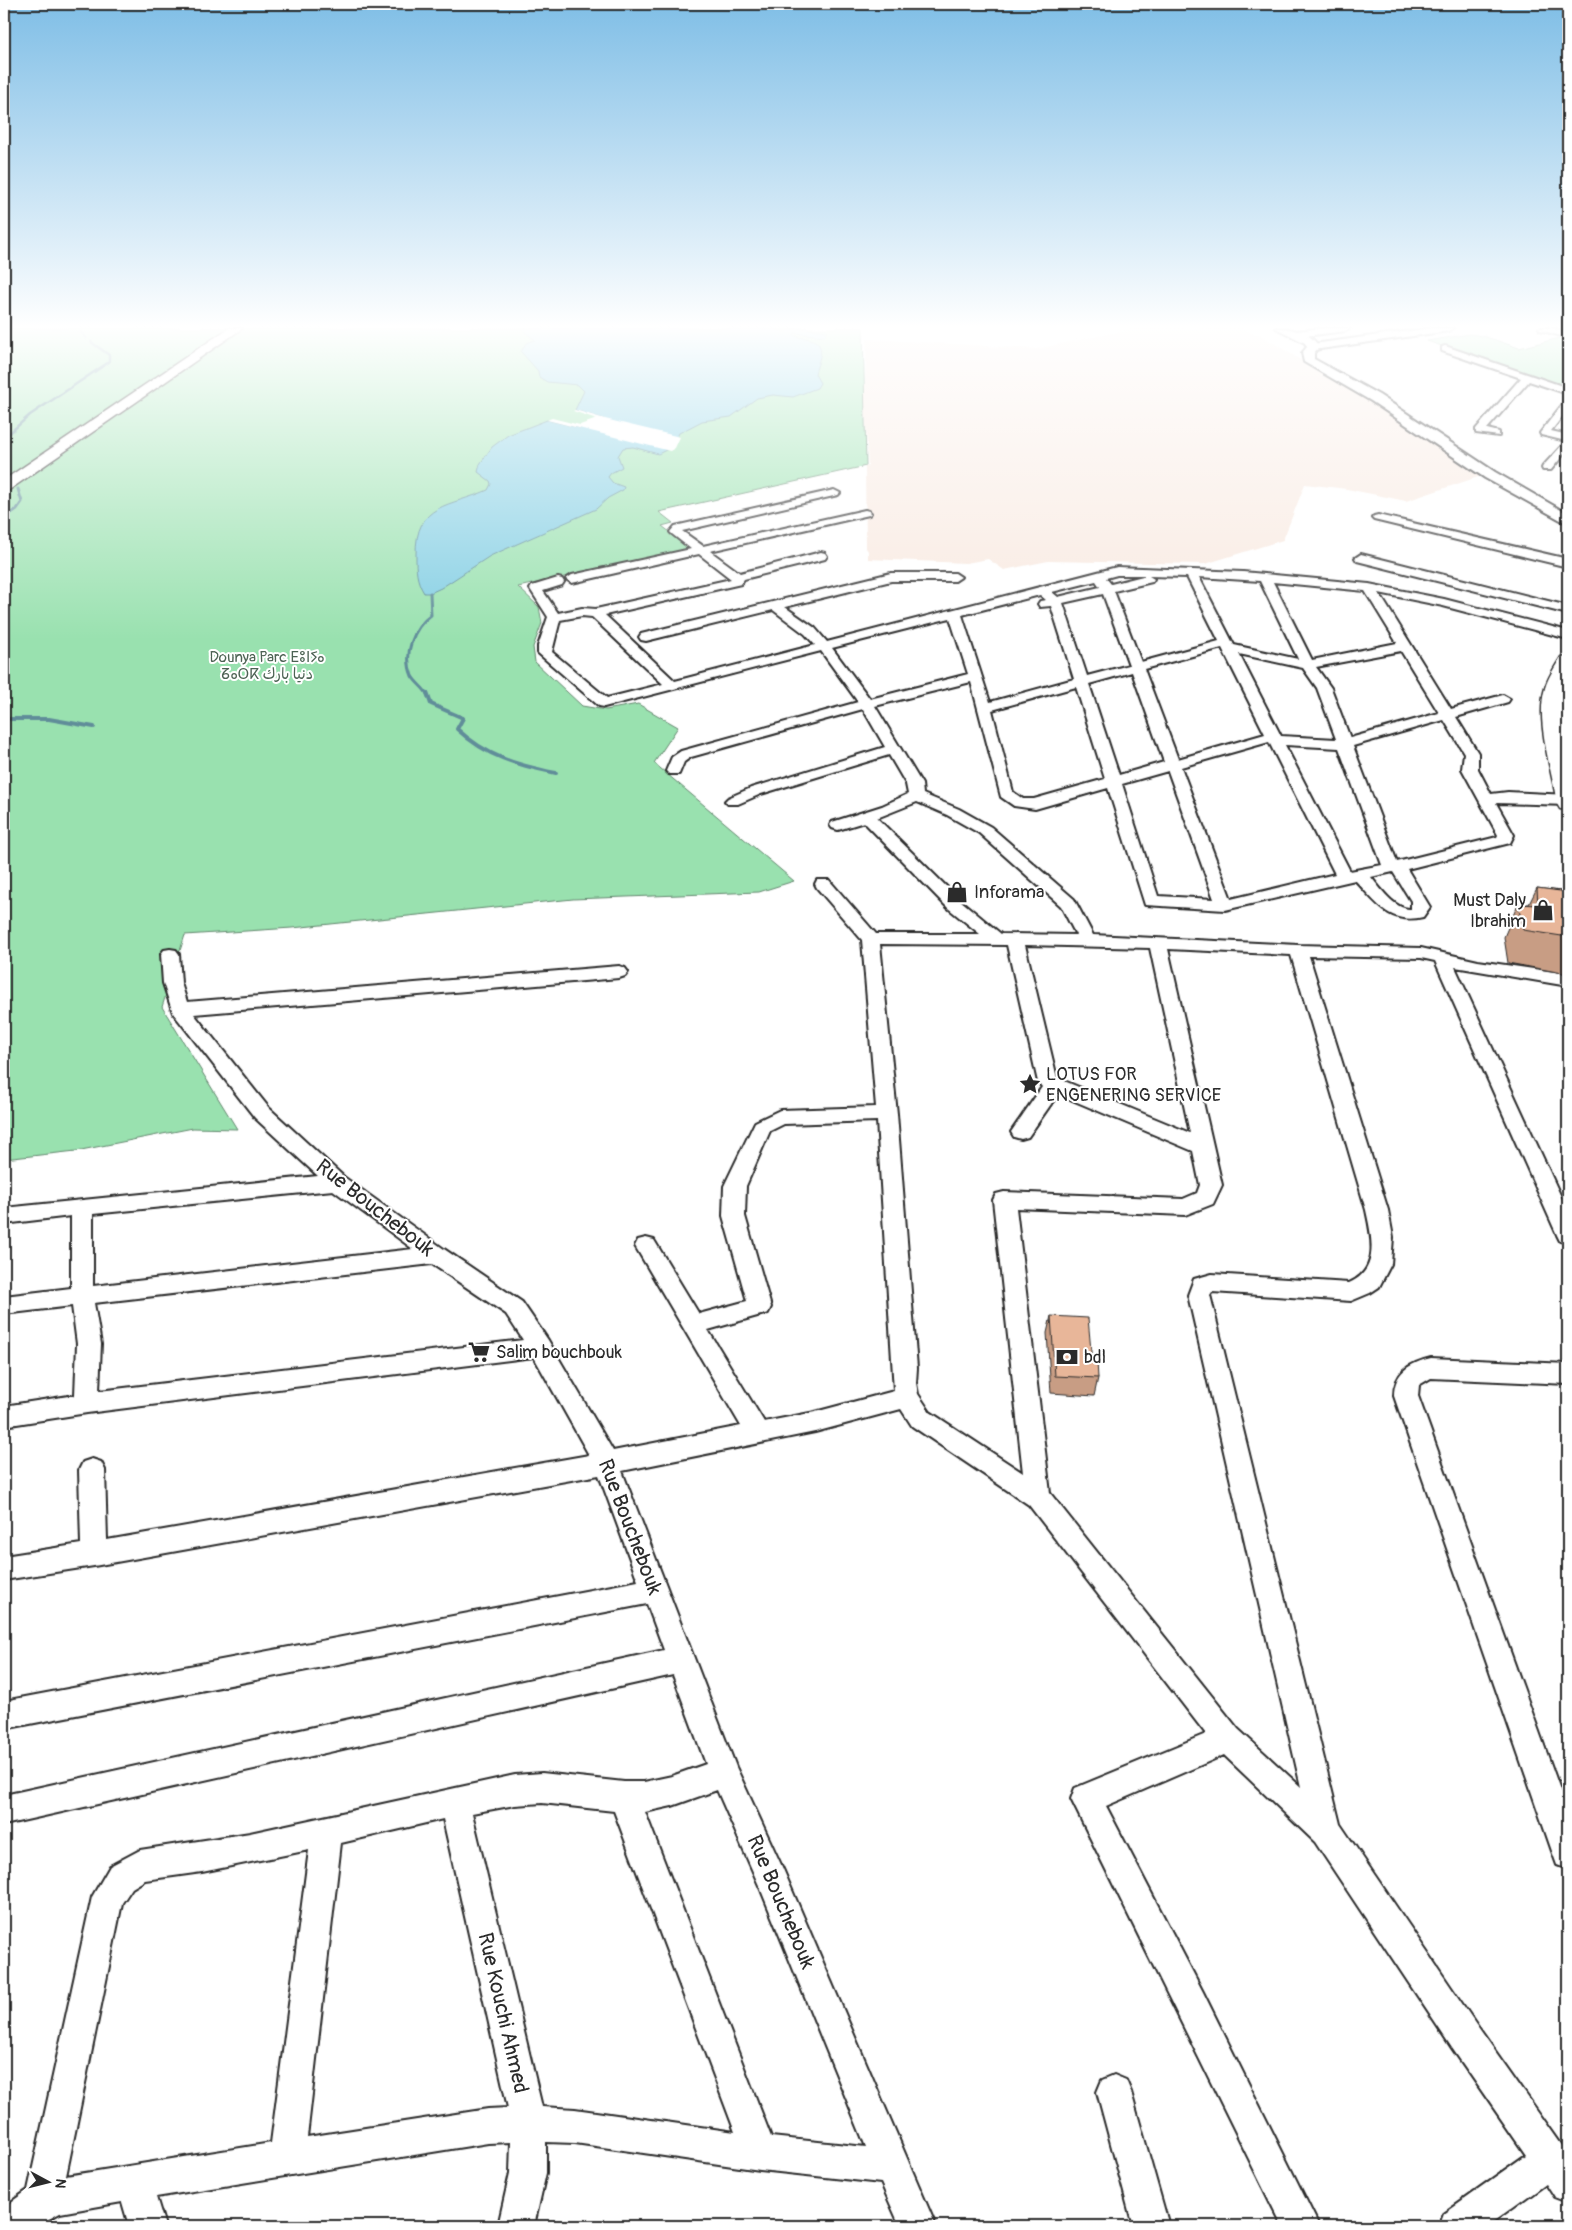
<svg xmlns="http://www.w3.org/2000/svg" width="1572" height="2230" viewBox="0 0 1572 2230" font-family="Pangolin,'Playpen Sans Arabic','Noto Sans Tifinagh',sans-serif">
<rect width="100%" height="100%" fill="#fff"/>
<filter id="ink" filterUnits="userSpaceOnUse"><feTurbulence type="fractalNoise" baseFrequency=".02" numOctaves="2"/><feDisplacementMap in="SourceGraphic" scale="10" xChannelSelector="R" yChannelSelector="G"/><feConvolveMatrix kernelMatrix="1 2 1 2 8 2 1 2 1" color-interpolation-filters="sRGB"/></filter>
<g filter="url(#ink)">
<path fill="#f8e9e0" d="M1136,328H1245L1253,334H1259L1312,367L1396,416L1481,476L1406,501L1347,489L1305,484L1283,540L1205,564L1048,561L1004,570L988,559L966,563L868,559V551L866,548L865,467L868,466L864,387L865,385L867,339L1037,349Z"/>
<path fill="#99e1af" stroke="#62866d" d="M4,328H863L866,466L659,512L673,523L662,526L692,549L518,587L539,607L542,623L533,647L535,662L582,706L606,710L638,704L678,727L654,763L794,881L759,892L573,899L292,928L185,935L162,1007L237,1129L193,1128L76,1151L4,1159Z
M1470,334L1483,336L1519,348L1564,337L1568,338V389L1427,341Z"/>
<path fill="#83cee3" stroke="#608d99" d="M525,328H769L784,331L800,328L828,331L824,336L795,333L794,335C798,338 804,337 810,339C829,344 817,363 815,374L820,383L817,388L793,397L773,395L757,398L731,417L702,421L679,433L672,447L658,454L633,447L623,448L618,456L622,467L611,473L608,477L613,483L624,487L623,490L608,498L596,509L490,556L441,588L430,593H424C416,580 416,570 416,555C415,502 450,507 488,490L491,484L490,481L478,472L480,464L492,447L508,435L547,420L580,428L604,419L575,410L584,391L578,385L547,382L539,377L538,371L521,352L526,343L535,340L524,331Z"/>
<path fill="#fff" d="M575,410L605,419L680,437L675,448L670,451L547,420L552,418L580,425L597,419L573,411Z"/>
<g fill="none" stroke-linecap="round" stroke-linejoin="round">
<path stroke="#608d99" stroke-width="2.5" d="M81,332L86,338
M4,438L30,415L109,362V355L91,342"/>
<path stroke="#608d99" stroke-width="3" d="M4,518L17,509L22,502L18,489
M427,694C423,687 416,683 412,676C403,654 413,628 431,615L430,593"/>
<path stroke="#608d99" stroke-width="4" d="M427,693L431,704L463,718L457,729C487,757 517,765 556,773
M4,719H49L94,727"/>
<g stroke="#2b2b2b" stroke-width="4">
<path id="minor" d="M1326,328H1350L1346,331L1296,337L1292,334L1296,331Z
M1432,328H1453L1449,331L1313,350L1309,347L1313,344Z
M1539,328H1552L1568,332V338L1540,330Z
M1445,346L1568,388V394L1529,381L1487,429L1499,432V436L1476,433V429L1521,378L1442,351V347Z
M1568,400V409L1551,431L1568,435V449L1551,470H1543L1542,468L1543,466L1566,441L1541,435L1540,433L1565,401Z
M834,490L840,493L838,495L682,531L703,546L865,510L869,511L871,513L869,515L710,551L740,573L821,552L825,553L827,556L825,559L744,579L741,584L605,615L675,681L815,645L805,634L773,610L646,641L641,640L639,637L641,634L891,573H955L961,577L955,581H891L785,607L815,628L827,642L1117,567L1243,572L1369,584L1444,599L1568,631V639L1443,606L1379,593L1451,709L1503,695L1510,699L1508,702L1456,717L1478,753V769L1491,794L1508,792L1568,795V805L1496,803L1514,835L1510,843L1407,869L1430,907L1423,917C1389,925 1376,902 1355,880L1225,910L1145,905L1108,788L1035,809L1014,806L1001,797L971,682L875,706L922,784L923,794L959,809L991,827L1074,899L1093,935L1298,945L1421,948L1478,961L1568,974V986L1455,967L1568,1212V1243L1560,1241L1557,1235L1435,961L1421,958L1309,956L1388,1210L1393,1237L1391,1264L1379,1287L1370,1293L1351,1301L1212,1292L1210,1295L1340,1824L1476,2024L1568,2154V2202L1555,2197L1546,2183L1487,2226H1439L1444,2213L1526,2155L1452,2048L1315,1842L1224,1755L1106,1806L1203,1992L1319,2226H1282L1071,1799L1075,1788L1206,1734L1029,1505L912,1426L901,1409L815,1432L622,1471L736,1767L783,1869L936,2226H900L881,2183L760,2170L575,2143L546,2142V2173L534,2226H498L510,2173L511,2142L488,2143L156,2197L165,2226H129L122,2202L60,2213L36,2226H4V2207L28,2190L92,1897L110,1866L140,1850L250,1833L515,1775L542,1773L624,1782H644L672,1776L706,1764L673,1675L4,1825V1795L664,1650L647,1604L4,1729V1701L638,1581L599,1475L94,1566L4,1580V1556L81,1544L79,1470L83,1462L92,1459L101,1462L105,1470L107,1540L589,1455L534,1357L87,1413L4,1426V1406L75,1395L77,1344L72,1306L4,1314V1296L71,1288V1216L4,1224V1208L318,1176L255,1118L173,1013L163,983L161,954L164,950L170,949L176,950L179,954L181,983L187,1002L619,966L625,968L628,972L625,976L619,978L194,1014L269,1108L344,1177L444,1249L522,1302L548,1340L613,1451L741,1426L635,1246L638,1240L646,1238L654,1240L699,1314L747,1301L723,1216L724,1186L755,1122L780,1110L876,1107L862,940L817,888L815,884L817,880H829L876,934H980L948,908L864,822L838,830L832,828L830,825L832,822L882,806L908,794L906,784L889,755L761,794L738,804H728L725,801L728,798L751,788L885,747L863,709L691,757L684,762L679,774H669L666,771L672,757L681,751L858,702L821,651L604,707L599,706L538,653V646L548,617L530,589L532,586L558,578L562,579L564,582L562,585L543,591L558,613L582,608L596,609L731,579L699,554L572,583L566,579L572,575L691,549L672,534L670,532L675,526ZM1117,575H1147L1111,584L1106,578ZM1149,576L1187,577L1219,641L1141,662L1114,591L1152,582L1154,579ZM1199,577L1260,581L1298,659L1234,645ZM1096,581L1100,587L1058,597L1052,592ZM1273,582L1365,591L1397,643L1312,660ZM1103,594L1129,665L1087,676L1063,603ZM1040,595L1046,600L1040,601L1038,604L1040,607L1051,606L1074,679L990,702L962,615ZM582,616L592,617L663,684L607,698L552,652L560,620ZM950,618L968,674L870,699L832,648ZM1222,648L1265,734L1178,759L1144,669ZM1401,651L1439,713L1350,738L1331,688L1316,667ZM1239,654L1303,668L1317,688L1336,739L1281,736ZM1132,672L1164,762L1119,775L1089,684ZM1076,687L1105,779L1034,799H1023L1013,792L992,710ZM1444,720L1464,753L1462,769L1498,835L1497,837L1397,862L1353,746ZM1269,742L1335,874L1231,899L1181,767ZM1285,745L1339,748L1382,865L1350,871ZM1168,771L1214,899L1158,896L1122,784ZM917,802L947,815L979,833L1061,906L1076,935L1001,934L960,900L877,818ZM1393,872L1411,901V909C1395,910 1380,888 1371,877ZM880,944L1007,945L1038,1082L1042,1087L1011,1132L1014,1137L1021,1139L1028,1137L1058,1094L1193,1151L1200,1185L1197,1193L1183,1199L1004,1192L996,1194L993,1200L1023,1473L930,1412L918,1394L916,1383L917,1368L897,1114ZM1025,945L1150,948L1190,1133L1057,1078ZM1168,949L1291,955L1366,1210C1372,1237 1380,1270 1349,1283L1212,1274L1194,1279L1188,1295L1301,1787L1238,1729L1050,1493L1016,1208L1185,1215L1213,1204L1222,1185ZM877,1121L894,1391L815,1412L764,1422L708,1330L768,1313L771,1307L745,1216L746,1186L770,1131L784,1124ZM333,1190L413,1249L93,1286V1214ZM432,1264L506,1314L523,1340L99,1391L101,1344L94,1303ZM717,1790L761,1890L866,2147L771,2137L645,1812L672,1806ZM542,1803L614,1811L735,2132L575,2109L542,2107L472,1813L515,1805ZM443,1819L508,2108L488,2109L307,2137L341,1843ZM309,1850L271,2143L66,2176L122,1903L132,1888L145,1880L202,1872Z
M1378,515L1568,559V567L1374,520L1372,518L1374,516Z
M1361,554L1568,606V614L1357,561L1355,558Z
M1554,704L1568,708V716L1549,711L1547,708L1549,705Z
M1431,1358L1568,1364V1384L1431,1378L1419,1385L1418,1396L1568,1812V1869L1557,1865L1553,1854L1394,1396C1394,1372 1410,1363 1431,1358Z
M1114,2075L1126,2080L1131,2092L1169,2226H1133L1097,2092L1102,2080Z"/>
</g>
<g stroke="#2b2b2b" stroke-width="4">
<path id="tertiary" d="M1276,328C1291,328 1311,332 1319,347L1314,353V359L1379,395L1495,472L1568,514V524L1485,478L1371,401L1304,362L1302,353L1307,347L1305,343Z"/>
</g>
<g stroke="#2b2b2b" stroke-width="3">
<path id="primary" d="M1568,656V677L1563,693L1562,707L1568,754V810L1560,809L1557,804C1552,770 1535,721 1545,688C1548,677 1555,667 1561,657Z"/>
</g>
<g stroke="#2b2b2b" stroke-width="3">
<path id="motorway" d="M229,328H243L9,490L4,491V480Z"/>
</g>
<use href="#minor" fill="#fff" fill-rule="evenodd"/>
<use href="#tertiary" fill="#fff" fill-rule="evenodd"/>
<use href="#primary" fill="#fff" fill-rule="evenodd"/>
<use href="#motorway" fill="#fff" fill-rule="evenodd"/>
</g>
<path fill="#c89d84" stroke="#2b2b2b" d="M1537,888L1568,892V974L1508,963L1504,937L1518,904H1529Z
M1051,1316L1092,1362L1098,1378L1094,1396L1051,1393L1047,1333Z"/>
<path fill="#e8b699" stroke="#2b2b2b" d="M1537,888L1568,892V937L1523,930L1518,904L1538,905Z
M1051,1316L1088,1318L1092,1362H1097L1098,1378L1055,1376Z"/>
</g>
<linearGradient id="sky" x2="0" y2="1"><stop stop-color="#7fbee6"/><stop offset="0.51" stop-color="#fff"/><stop offset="1" stop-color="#fff" stop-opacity="0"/></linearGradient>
<rect width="1572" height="640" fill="url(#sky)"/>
<defs>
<g id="shop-bare" transform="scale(1.725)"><path d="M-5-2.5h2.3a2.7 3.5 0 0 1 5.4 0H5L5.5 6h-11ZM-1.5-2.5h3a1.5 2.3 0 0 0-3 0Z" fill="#2b2b2b" stroke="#fff" stroke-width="2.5" paint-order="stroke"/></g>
<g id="sight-bare" transform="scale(1.725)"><path d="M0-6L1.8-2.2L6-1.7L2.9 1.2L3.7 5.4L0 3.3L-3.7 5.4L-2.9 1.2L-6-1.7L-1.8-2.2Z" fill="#2b2b2b" stroke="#fff" stroke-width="2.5" paint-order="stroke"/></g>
<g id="supermarket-bare" transform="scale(1.725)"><path d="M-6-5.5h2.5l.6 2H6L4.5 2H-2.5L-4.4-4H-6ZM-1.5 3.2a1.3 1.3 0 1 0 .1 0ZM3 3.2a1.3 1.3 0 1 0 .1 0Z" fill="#2b2b2b" stroke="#fff" stroke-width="2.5" paint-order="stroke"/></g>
<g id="bank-bare" transform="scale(1.725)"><path d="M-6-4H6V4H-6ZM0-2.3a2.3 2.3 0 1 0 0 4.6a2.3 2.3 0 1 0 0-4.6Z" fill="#2b2b2b" stroke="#fff" stroke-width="2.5" paint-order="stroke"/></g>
</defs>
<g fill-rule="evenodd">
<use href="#shop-bare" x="957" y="892"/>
<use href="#shop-bare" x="1543" y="910"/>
<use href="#sight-bare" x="1030" y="1084"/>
<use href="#supermarket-bare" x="479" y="1352"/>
<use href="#bank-bare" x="1067" y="1357"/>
</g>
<g text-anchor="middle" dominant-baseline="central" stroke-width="4" stroke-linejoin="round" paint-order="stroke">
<g font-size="15" fill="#4c6253" stroke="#fff">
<text x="267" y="657">Dounya Parc ⴹⵓⵏⵢⴰ<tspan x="267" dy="17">ⵒⴰⵔⴽ دنيا بارك</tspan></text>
</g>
<g font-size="18" fill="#2b2b2b" stroke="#fff" text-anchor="start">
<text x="974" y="892">Inforama</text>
<text x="1526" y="900" text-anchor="end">Must Daly<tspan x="1526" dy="21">Ibrahim</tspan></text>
<text x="1046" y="1074">LOTUS FOR<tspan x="1046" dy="21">ENGENERING SERVICE</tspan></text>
<text x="496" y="1352">Salim bouchbouk</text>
<text x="1084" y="1357">bdl</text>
</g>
<g font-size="21" fill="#2b2b2b" stroke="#fff">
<text transform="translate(375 1208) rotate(38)">Rue Bouchebouk</text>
<text transform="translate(630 1527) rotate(69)">Rue Bouchebouk</text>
<text transform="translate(781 1902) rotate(67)">Rue Bouchebouk</text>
<text transform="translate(503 2013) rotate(77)">Rue Kouchi Ahmed</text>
</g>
</g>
<rect width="1572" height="2230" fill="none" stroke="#fff" stroke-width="20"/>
<rect x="10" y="10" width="1552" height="2210" fill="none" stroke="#2b2b2b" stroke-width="2" filter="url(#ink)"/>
<g transform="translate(48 2182) rotate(97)" stroke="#ffffff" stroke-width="4" paint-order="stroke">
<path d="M0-4L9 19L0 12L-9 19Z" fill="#2b2b2b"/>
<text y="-8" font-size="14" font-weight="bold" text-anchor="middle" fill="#2b2b2b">N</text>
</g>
</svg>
